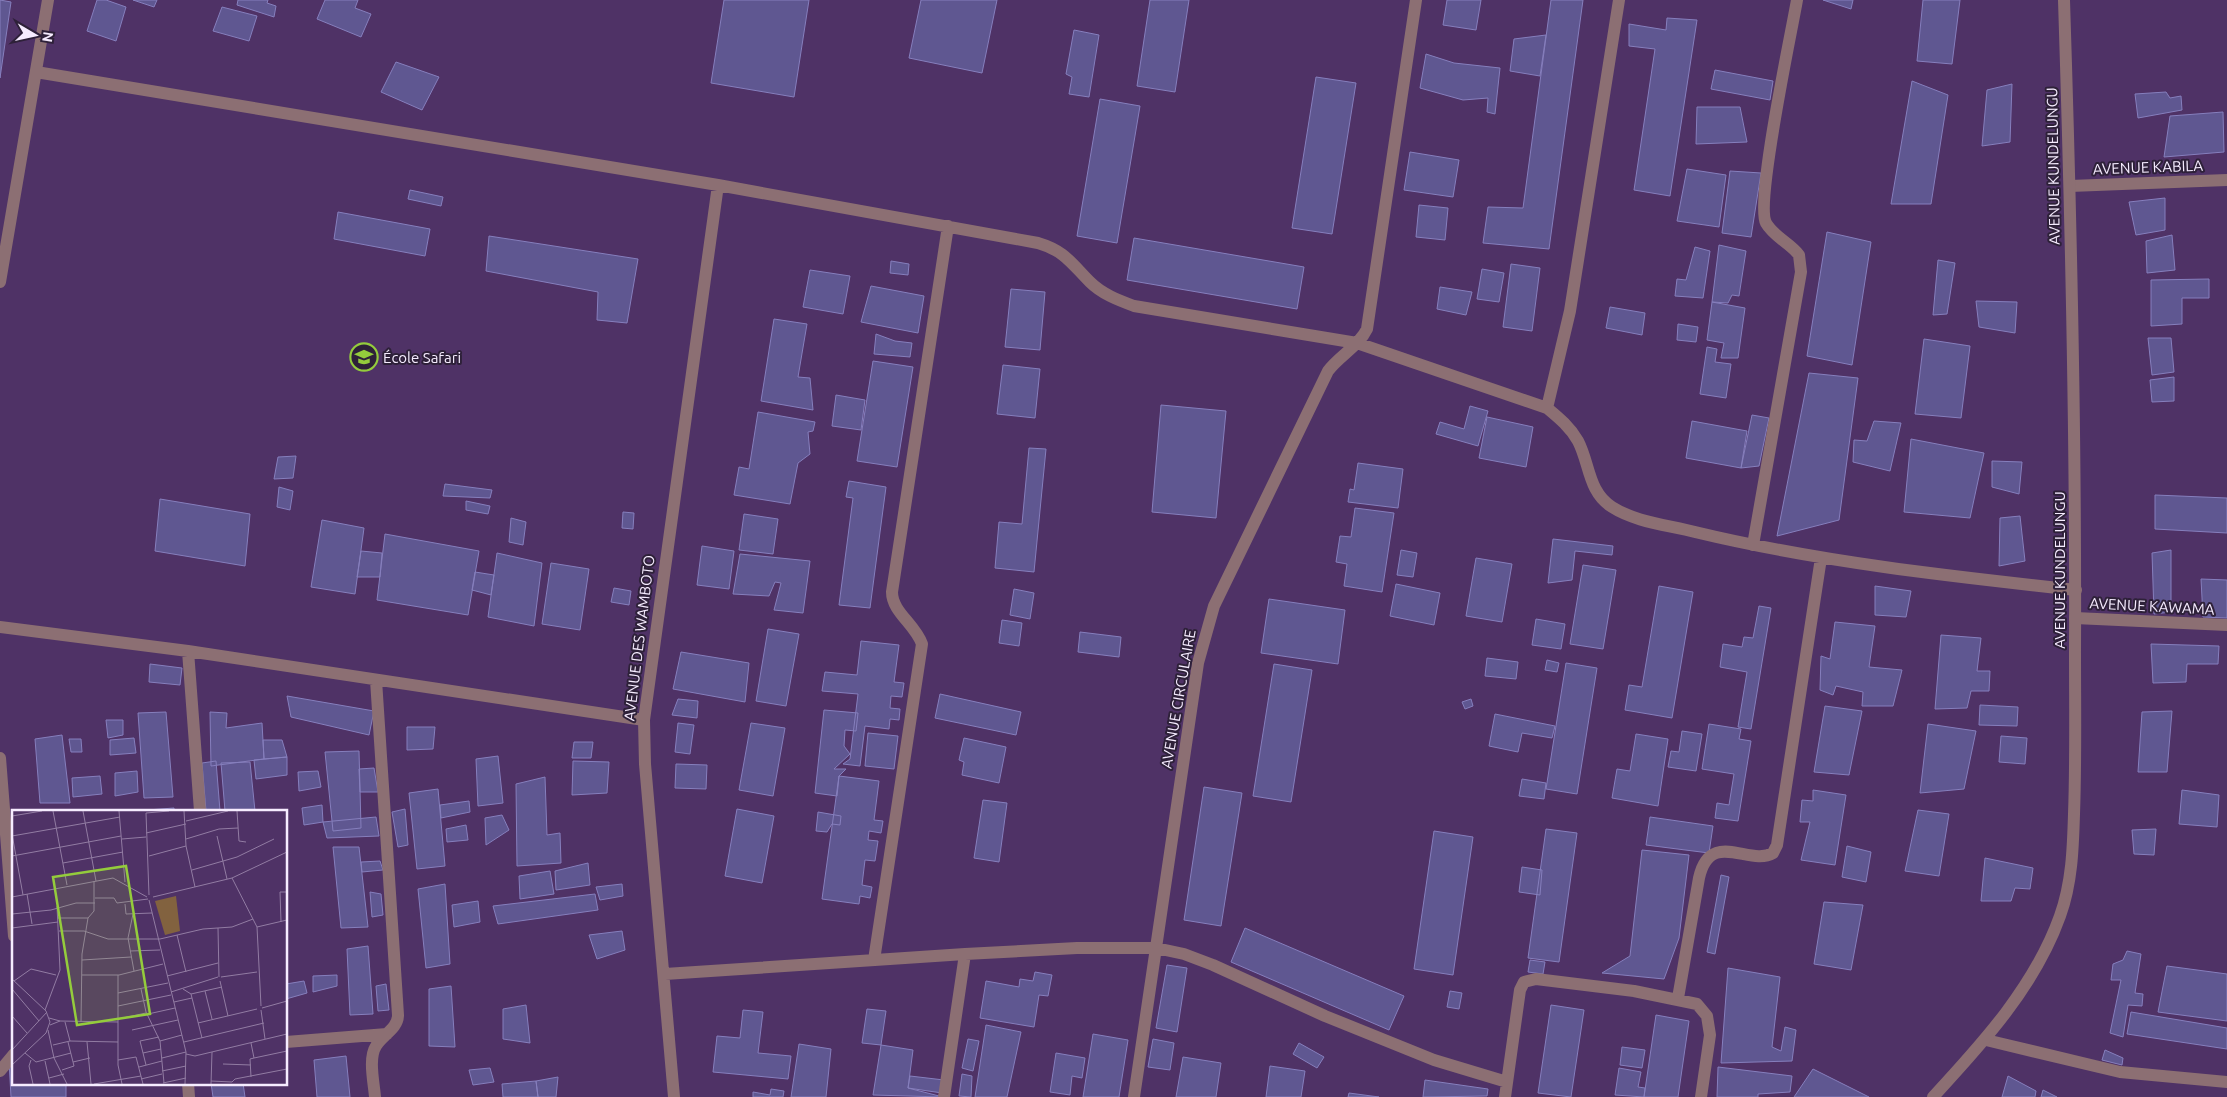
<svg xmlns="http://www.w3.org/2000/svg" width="2227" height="1097" viewBox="0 0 2227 1097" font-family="Ubuntu,sans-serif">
<rect width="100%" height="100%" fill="#4f3266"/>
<path fill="#5f5791" stroke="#867fbd" d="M0,0L11,2L0,78Z
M97,0H106L126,7L116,41L87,31Z
M133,0H157L154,7Z
M238,0H268L267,3L276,6L274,17L237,5Z
M325,0H358L355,8L371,14L361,37L317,19Z
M724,0H809L794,97L711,83Z
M921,0H997L982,73L909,58Z
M1150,0H1189L1175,92L1137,86Z
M1447,0H1481L1476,30L1443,25Z
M1551,0H1583L1549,249L1483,243L1488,207L1523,208Z
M1823,0H1853L1851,9Z
M1923,0H1960L1952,64L1917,61Z
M222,7L257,16L249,41L213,31Z
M1667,18L1697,20L1670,196L1634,190L1655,49L1629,46V24L1666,30Z
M1074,30L1099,35L1089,97L1069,94L1072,77L1066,74Z
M1546,35L1540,76L1510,71L1514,39Z
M1426,54L1454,63L1500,68L1495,114L1487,112L1488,98L1463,100L1420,88Z
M396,62L439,77L422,110L381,92Z
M1715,70L1773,81L1770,100L1711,89Z
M1316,77L1356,83L1332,234L1292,228Z
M1912,81L1948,95L1931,204H1891Z
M2012,84L2010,142L1982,146L1987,90Z
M2166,92L2170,98L2181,96L2182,110L2138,118L2135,94Z
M1100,99L1140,106L1117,243L1077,236Z
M1697,107H1740L1747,142L1696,144Z
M2223,112L2224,152L2164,157L2170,116Z
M1410,152L1459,160L1453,197L1404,190Z
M1687,169L1726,175L1719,227L1677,221Z
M1730,171L1761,173L1751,237L1722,233Z
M410,190L443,197L441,206L408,199Z
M2165,198V230L2136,235L2129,202Z
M1419,205L1448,208L1445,240L1416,237Z
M338,212L430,229L425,256L334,239Z
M1827,232L1871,242L1852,365L1807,356Z
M2172,235L2175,270L2147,273L2146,241Z
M489,236L638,259L627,323L597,320L598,292L486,271Z
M1134,238L1304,267L1297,309L1127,280Z
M1719,245L1746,251L1739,296L1732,295L1728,303L1712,302Z
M1695,247L1710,251L1703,298L1675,296L1677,279L1686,280Z
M1938,260L1955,263L1947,314L1933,315Z
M891,261L909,264L908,275L890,273Z
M1511,264L1540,268L1532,331L1503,327Z
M1482,269L1504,273L1499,302L1477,299Z
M810,270L850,276L843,314L803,307Z
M2209,279V298H2182V324L2151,326V280Z
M871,286L924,296L918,333L861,322Z
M1440,287L1472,292L1466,315L1437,309Z
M1011,289L1045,292L1040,350L1005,347Z
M1976,301L2017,302L2015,333L1979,327Z
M1712,302L1745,308L1738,358H1721L1724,343L1707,340Z
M1610,307L1645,313L1642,335L1606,328Z
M774,319L807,324L798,377L810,378L813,410L761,401Z
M1678,324L1698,327L1696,342L1677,340Z
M876,334L895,341L912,343L910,357L874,354Z
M2148,338H2171L2174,372L2152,375Z
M1924,339L1970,346L1961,418L1915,414Z
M1707,347L1717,349L1715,362L1731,364L1726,398L1700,394Z
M873,361L913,367L897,467L857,461Z
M1003,365L1040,369L1035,418L997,414Z
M1809,373L1858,378L1839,520L1777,536Z
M2174,377V401L2152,402L2150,380Z
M836,395L865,400L861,430L832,426Z
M1161,405L1226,411L1216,518L1152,512Z
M1470,406L1488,411L1478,446L1436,434L1440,422L1464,429Z
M758,412L815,422L813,431L808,432L810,454L798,463L790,504L734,495L739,467L749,469Z
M1752,415L1769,418L1759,466L1741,468Z
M1487,417L1533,427L1526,467L1479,458Z
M1692,421L1747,431L1741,468L1686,458Z
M1874,421L1901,423L1890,471L1853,462L1854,440L1867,441Z
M1911,439L1984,453L1970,518L1904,512Z
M1029,448L1046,449L1034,572L995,568L999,522L1022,524Z
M296,456L293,478L274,479L278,457Z
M1992,461L2022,462L2019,494L1992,487Z
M1358,463L1403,469L1398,508L1348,502L1350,489L1354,490Z
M849,481L886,487L870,608L839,605L853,498L846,497Z
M445,484L492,490L490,498L443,496Z
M279,487L293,491L290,510L277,507Z
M2155,495L2227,498V533L2155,529Z
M160,499L250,514L245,566L155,551Z
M466,501L490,506L488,514L466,510Z
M1355,508L1394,513L1382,592L1344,586L1347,564L1336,562L1340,536L1351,537Z
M623,512L634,513L633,529L622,528Z
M744,514L778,519L773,554L739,550Z
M2020,516L2025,561L1999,566L2000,518Z
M511,518L526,522L523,545L509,542Z
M322,520L364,528L355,594L311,587Z
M385,534L479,551L468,615L377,600Z
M1553,539L1613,546L1612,555L1575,551L1572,580L1548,583Z
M702,546L734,551L729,589L697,585Z
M1401,550L1417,553L1413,577L1397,575Z
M2171,550V612L2154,614L2152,553Z
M361,551L382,553L380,577H357Z
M497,553L542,563L534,626L488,617Z
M740,554L810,561L803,613L774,610L781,583L775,582L769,596L733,594Z
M1476,558L1512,564L1502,622L1466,616Z
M551,563L589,569L580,630L542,624Z
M1583,565L1616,570L1603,649L1570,644Z
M475,572L494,575L491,595L472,590Z
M2201,579L2227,580V618L2203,617Z
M1396,584L1440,593L1434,625L1390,616Z
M1659,586L1693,592L1672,718L1625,710L1629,685L1642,687Z
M1875,586L1911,591L1906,617L1875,615Z
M614,588L631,591L629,605L611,602Z
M1014,589L1034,593L1030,619L1010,615Z
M1269,599L1345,610L1338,664L1261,653Z
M1759,606L1771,608L1751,729L1738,727L1747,672L1720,667L1723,644L1742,647L1744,637L1753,638Z
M1536,619L1565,624L1561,649L1532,645Z
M1002,620L1022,623L1019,646L999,643Z
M1835,622L1875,626L1869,667L1902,670L1893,706H1862L1863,692L1836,686L1833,695L1820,690L1821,656L1830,659Z
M768,629L799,634L786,706L756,701Z
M1080,632L1121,637L1119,657L1078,652Z
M1941,635L1981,638L1977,671H1990L1989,691H1971L1967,708L1935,709Z
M861,641L899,645L894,682L904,683L902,697L891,696L890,708L900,709L899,720L890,719L889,729L865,726L860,766L843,764L850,759L858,694L822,691L825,672L857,675Z
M2151,644L2219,646L2218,664H2187L2186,682L2153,683Z
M681,652L749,663L745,702L673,689Z
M1487,658L1518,662L1516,679L1485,676Z
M1547,660L1559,663L1557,672L1545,670Z
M1566,663L1597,668L1577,794L1546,789Z
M150,664L182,668L180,685L149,682Z
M1274,664L1312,670L1291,802L1253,796Z
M940,694L1021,712L1016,735L935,718Z
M287,696L374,711L369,735L291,717Z
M678,699L698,701L697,718L672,715Z
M1471,699L1473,706L1465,709L1462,702Z
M1980,705L2018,707L2017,726L1979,725Z
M1825,706L1862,711L1849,775L1814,772Z
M824,710L858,713L856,731L845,730L844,746L850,754L834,769H846L839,776L837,796L815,793Z
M2172,711L2167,772H2138L2142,712Z
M166,712L173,797L144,798L138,713Z
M210,712L227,713L226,728L262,723L264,759L211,766Z
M1495,714L1555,726L1552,738L1522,733L1518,752L1489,746Z
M106,720H123V735L108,738Z
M678,723L694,725L690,754L675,752Z
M751,723L785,728L773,796L739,790Z
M1709,724L1741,729L1739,739L1751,741L1738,821L1715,818L1717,803L1729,805L1734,774L1702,769Z
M1928,724L1976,731L1964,789L1920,793Z
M407,727H435L433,749L407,750Z
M1682,731L1702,734L1696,771L1668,767L1671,751L1679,752Z
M868,733L898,736L894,769L865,766Z
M1636,734L1668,739L1658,806L1612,798L1617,769L1630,771Z
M62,735L70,803H40L35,739Z
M2001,736L2027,738L2025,764L1999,762Z
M134,738L136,753L110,755V740Z
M964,738L1006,747L999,783L962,775L964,762L959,760Z
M69,739H81L82,752H71Z
M263,740H282L287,757L264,759Z
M574,742H593L591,758H572Z
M359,751L361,828L333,831L325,752Z
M498,756L503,803L478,806L476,759Z
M287,757V775L256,779L254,760Z
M216,761L220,811H206L202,763Z
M573,761L609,762L607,793L572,795Z
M250,762L255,811H225L221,763Z
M676,764L707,765L706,789L675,788Z
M374,768L378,792H360L359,769Z
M137,771L138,792L115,796V773Z
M318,771L321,787L299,791L298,772Z
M100,776L102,794L73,797L72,778Z
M839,776L879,781L874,820L883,821L881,833L869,831L868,840L878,841L875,861L865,860L862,885L872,887L870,898L860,896L859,904L822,899Z
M545,777L547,835L560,833L561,863L517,866L516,784Z
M1522,779L1546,783L1544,799L1519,796Z
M1204,787L1242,793L1221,926L1184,920Z
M438,789L445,866L417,869L409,793Z
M1813,790L1846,795L1835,865L1801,860L1810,822H1800L1802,800L1813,801Z
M2182,790L2219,795L2217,827L2179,824Z
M983,800L1007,803L999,862L974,858Z
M469,801L470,812L441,818L440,805Z
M322,805L323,822L304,825L302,808Z
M174,808V811L147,810Z
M405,809L408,845L398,847L392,812Z
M737,809L774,816L762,883L725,876Z
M1918,810L1949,814L1939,876L1905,871Z
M818,812L841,816L840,825L832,824L827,832L816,831Z
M502,815L509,830L486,845L485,818Z
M376,817L379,836L327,838L323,822Z
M1650,817L1713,826L1709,853L1646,845Z
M466,825L468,840L447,842L446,829Z
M1546,829L1577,833L1559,962L1528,958Z
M2156,829L2154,855L2134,854L2132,830Z
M1434,831L1473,837L1453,975L1414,969Z
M1847,846L1871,852L1866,882L1842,877Z
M333,847H359L368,927L341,928Z
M1642,850L1689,855L1679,938L1664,979L1602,973L1630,956Z
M1985,858L2033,868L2030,889L2015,888L2011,901H1981Z
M380,861L383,870L362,872L361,862Z
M588,863L590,885L556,890L555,871Z
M1522,867L1542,870L1540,895L1519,892Z
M550,871L554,894L520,899L519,876Z
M1721,875L1729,877L1715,954L1707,952Z
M445,884L450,964L426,968L418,889Z
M622,884L623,896L600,900L596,887Z
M370,892L381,894L383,915L372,917Z
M595,894L598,910L498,924L493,906Z
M478,901L480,922L454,927L452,905Z
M1824,902L1863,905L1851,970L1814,964Z
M1245,928L1404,996L1389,1030L1231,962Z
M622,931L625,950L597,959L589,935Z
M368,946L373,1014L350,1015L347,949Z
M2127,951L2141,954L2135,993L2143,994L2142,1006L2128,1005L2123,1037L2110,1033L2121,980H2111L2113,964L2123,960Z
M1530,960L1545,962L1543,974L1528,972Z
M1167,965L1187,968L1177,1032L1156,1028Z
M2167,966L2227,974V1021L2158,1012Z
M1728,968L1780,977L1772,1047L1781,1051L1785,1027L1796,1030L1792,1061L1721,1063Z
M1035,972L1052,975L1048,996L1039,995L1034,1027L980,1018L986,981L1019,987L1020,979L1033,981Z
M337,975V986L313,992V976Z
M304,981L307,993L286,999V984Z
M386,984L389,1010L378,1011L376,986Z
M451,986L455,1047L429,1046V989Z
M1450,991L1462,993L1459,1009L1447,1007Z
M526,1005L530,1043L503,1039V1009Z
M1551,1005L1584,1010L1571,1097L1538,1093Z
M867,1009L886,1011L881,1045L862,1043Z
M743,1010L763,1012L758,1053L791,1056L788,1079L713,1072L717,1036L740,1038Z
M2131,1012L2227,1028V1049L2127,1034Z
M1656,1015L1689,1021L1678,1097H1644Z
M986,1025L1021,1032L1007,1097H975Z
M1093,1034L1128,1040L1119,1097H1083Z
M968,1039L979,1041L973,1071L962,1068Z
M1153,1039L1174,1043L1170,1070L1148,1067Z
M1299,1043L1324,1057L1317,1068L1293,1054Z
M799,1044L831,1049L826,1097H791Z
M881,1045L913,1050L908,1088L943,1097L873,1095Z
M1622,1047L1645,1050L1642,1068L1620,1065Z
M2105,1050L2123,1058L2122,1065L2102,1060Z
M1056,1053L1085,1058L1082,1078L1072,1076L1070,1095L1050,1092Z
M346,1056L350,1097H317L314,1060Z
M1183,1057L1221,1063L1216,1097H1176Z
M9,1061H14V1083H66V1097H11Z
M1270,1066L1305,1071L1301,1097H1266Z
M1718,1067L1792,1076L1790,1092L1758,1094V1097H1717Z
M490,1068L494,1082L473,1085L469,1070Z
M1619,1068L1641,1072L1638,1087L1645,1088L1644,1097L1615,1095Z
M1813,1069L1869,1097H1794Z
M962,1074L972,1076L971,1097L959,1096Z
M910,1076L944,1080L942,1093L908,1088Z
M2008,1076L2036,1091L2035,1097H2002Z
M558,1077L556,1097H538L536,1081Z
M1425,1080L1488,1089L1487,1096L1423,1097Z
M536,1081L538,1097H503L502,1084Z
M211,1083H243L245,1097H213Z
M771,1089L784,1091L783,1097H753V1092L770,1095Z
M2043,1090L2057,1097H2041Z
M1349,1093L1379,1097H1348Z"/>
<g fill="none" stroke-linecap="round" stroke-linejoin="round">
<path stroke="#8c6f73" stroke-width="12" d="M36,72L718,185L1038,243C1065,251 1071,263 1090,282C1102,294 1118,300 1134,306L1357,343L1547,408C1559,418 1570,427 1578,441C1590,464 1588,492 1612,507C1635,522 1668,525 1695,532C1820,562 1948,576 2076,590
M2070,186L2227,180
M0,282L48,0
M1547,408L1570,311L1619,0
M1753,545L1801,272L1799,255C1790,243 1774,237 1766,223C1755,202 1791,35 1797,0
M2075,618L2227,625
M0,627L188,651L644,720
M188,651L200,811
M0,758L14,936
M874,960L922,644C915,624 892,612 892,592L948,226
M665,974L965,954L1077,948H1156L1184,954L1213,965L1325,1016L1434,1060L1507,1082
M1678,998L1699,878C1710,828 1750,867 1773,853L1777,845L1821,558
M1986,1040L2120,1072L2227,1082
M286,1042L387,1034
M0,1071L14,1054
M188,1083L189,1097
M375,1097C374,1083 368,1058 376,1046C382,1035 398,1029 398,1015L376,680
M674,1097L645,764L644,720L718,185
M944,1097L965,954
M1134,1097L1198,663L1214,606L1328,371C1339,356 1359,346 1367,329L1416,0
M1505,1097L1520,990L1524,982L1536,979L1634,991L1697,1004L1707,1016L1710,1035L1701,1097"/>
<path stroke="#8c6f73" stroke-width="12" d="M1933,1097C1983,1043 2035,986 2060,916C2072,883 2073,848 2074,814C2076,760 2075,707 2075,653C2076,436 2071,218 2064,0"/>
</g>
<defs>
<g id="school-ring" transform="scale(1.4375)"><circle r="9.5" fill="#2e2139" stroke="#94cc3c" stroke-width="1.5"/><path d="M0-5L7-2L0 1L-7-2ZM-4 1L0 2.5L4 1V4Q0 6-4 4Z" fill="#94cc3c"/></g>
</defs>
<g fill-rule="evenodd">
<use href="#school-ring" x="364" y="357"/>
</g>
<g text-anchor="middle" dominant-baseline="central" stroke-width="4" stroke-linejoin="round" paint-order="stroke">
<g font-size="15" fill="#f6ecff" stroke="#2e2139">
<text transform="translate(2053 166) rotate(-91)">AVENUE KUNDELUNGU</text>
<text transform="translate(2148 167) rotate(-2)">AVENUE KABILA</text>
<text transform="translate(2059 570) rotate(-90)">AVENUE KUNDELUNGU</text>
<text transform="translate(2152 606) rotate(3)">AVENUE KAWAMA</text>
<text transform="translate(639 638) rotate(-83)">AVENUE DES WAMBOTO</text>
<text transform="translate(1178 699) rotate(-80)">AVENUE CIRCULAIRE</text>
</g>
<g font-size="15" fill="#f6ecff" stroke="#2e2139" text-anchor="start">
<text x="383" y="357">École Safari</text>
</g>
</g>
<g transform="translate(12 810)">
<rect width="275" height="275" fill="#4f3266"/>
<path d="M164,86L168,121L153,125L143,91Z" fill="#82623f"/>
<path fill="none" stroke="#927ca3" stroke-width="1" d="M41,1L55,75M71,1L84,71M107,1L113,72M172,1L174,36L183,77M225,1L227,31L234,32M0,6L30,1M174,11L216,1M134,23L174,14M0,24L11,85M0,26L108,7M205,26L215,69M110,29L134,27M174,29L207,19L226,18M0,46L109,26M137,46L174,36M51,53L111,42M180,60L225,47L262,29M220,68L245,117L249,196M15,84L20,114M137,85L134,3L157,1M0,87L101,68L135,87M141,87L220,68L275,42M83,88H102L105,93L136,89M137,90L174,242L173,274M113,94L114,104L140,103M0,104L39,100L64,93H83M121,104L116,128L122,161M46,108H76M269,112L268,82H275M245,117L275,110M0,118L46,112M206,118L207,167M47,121H72L96,129H148L191,119L220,117L241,109M165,125L174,162M118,141L148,140M70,150L119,147M70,165H107L151,154M106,165V255L110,274M155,166L206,153M209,167L245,162M0,169L34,201L38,212L34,223L0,255M2,171L19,159L44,165M208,171L216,206M0,179L27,211M129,179L134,202L148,231L152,273M171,179L179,184L210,177M193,181L200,209M159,182L206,167M106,183L156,173M179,184L190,228M162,192L180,188M106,196L159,185M250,198L275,191M33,200L48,160L45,96M249,200L253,229M136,204L163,198M0,206L15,223M37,208L48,211L38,215M106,209L134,203M48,211L106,212M53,212L58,231M69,212L70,144L76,108L82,101V71M186,213L245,199M36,220L42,248L55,274M120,220L166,210M148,231L170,225M75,232L79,274M172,232L252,213M239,233L242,248L238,249L239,267M41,235L58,231L106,232M0,240L35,202M13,243L24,252L59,243M131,243L128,231L147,227M174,244L183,246L275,224M150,248L174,242M242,248L275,241M19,250L17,256L21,274M106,250L124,247L131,274M33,251L38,274M61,252L78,248M211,254L239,255M134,255L131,243L149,239M127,257L150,251M50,260L62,256L56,232M150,261L174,256M37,268L52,264M129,269L150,264M199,271L220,272L223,269L275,259M151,273L174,268M82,274L129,266M199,274L200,242"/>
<path fill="#94cc3c" fill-opacity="0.15" stroke="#94cc3c" stroke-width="2.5" d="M114,56L138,204L65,215L41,67Z"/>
<rect width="275" height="275" fill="none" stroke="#f6ecff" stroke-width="2.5"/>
</g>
<g transform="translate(35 35) rotate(99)" stroke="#2e2139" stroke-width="4" paint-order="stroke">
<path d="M0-4L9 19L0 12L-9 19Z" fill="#f6ecff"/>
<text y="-8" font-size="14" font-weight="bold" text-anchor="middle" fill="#f6ecff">N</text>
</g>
</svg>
